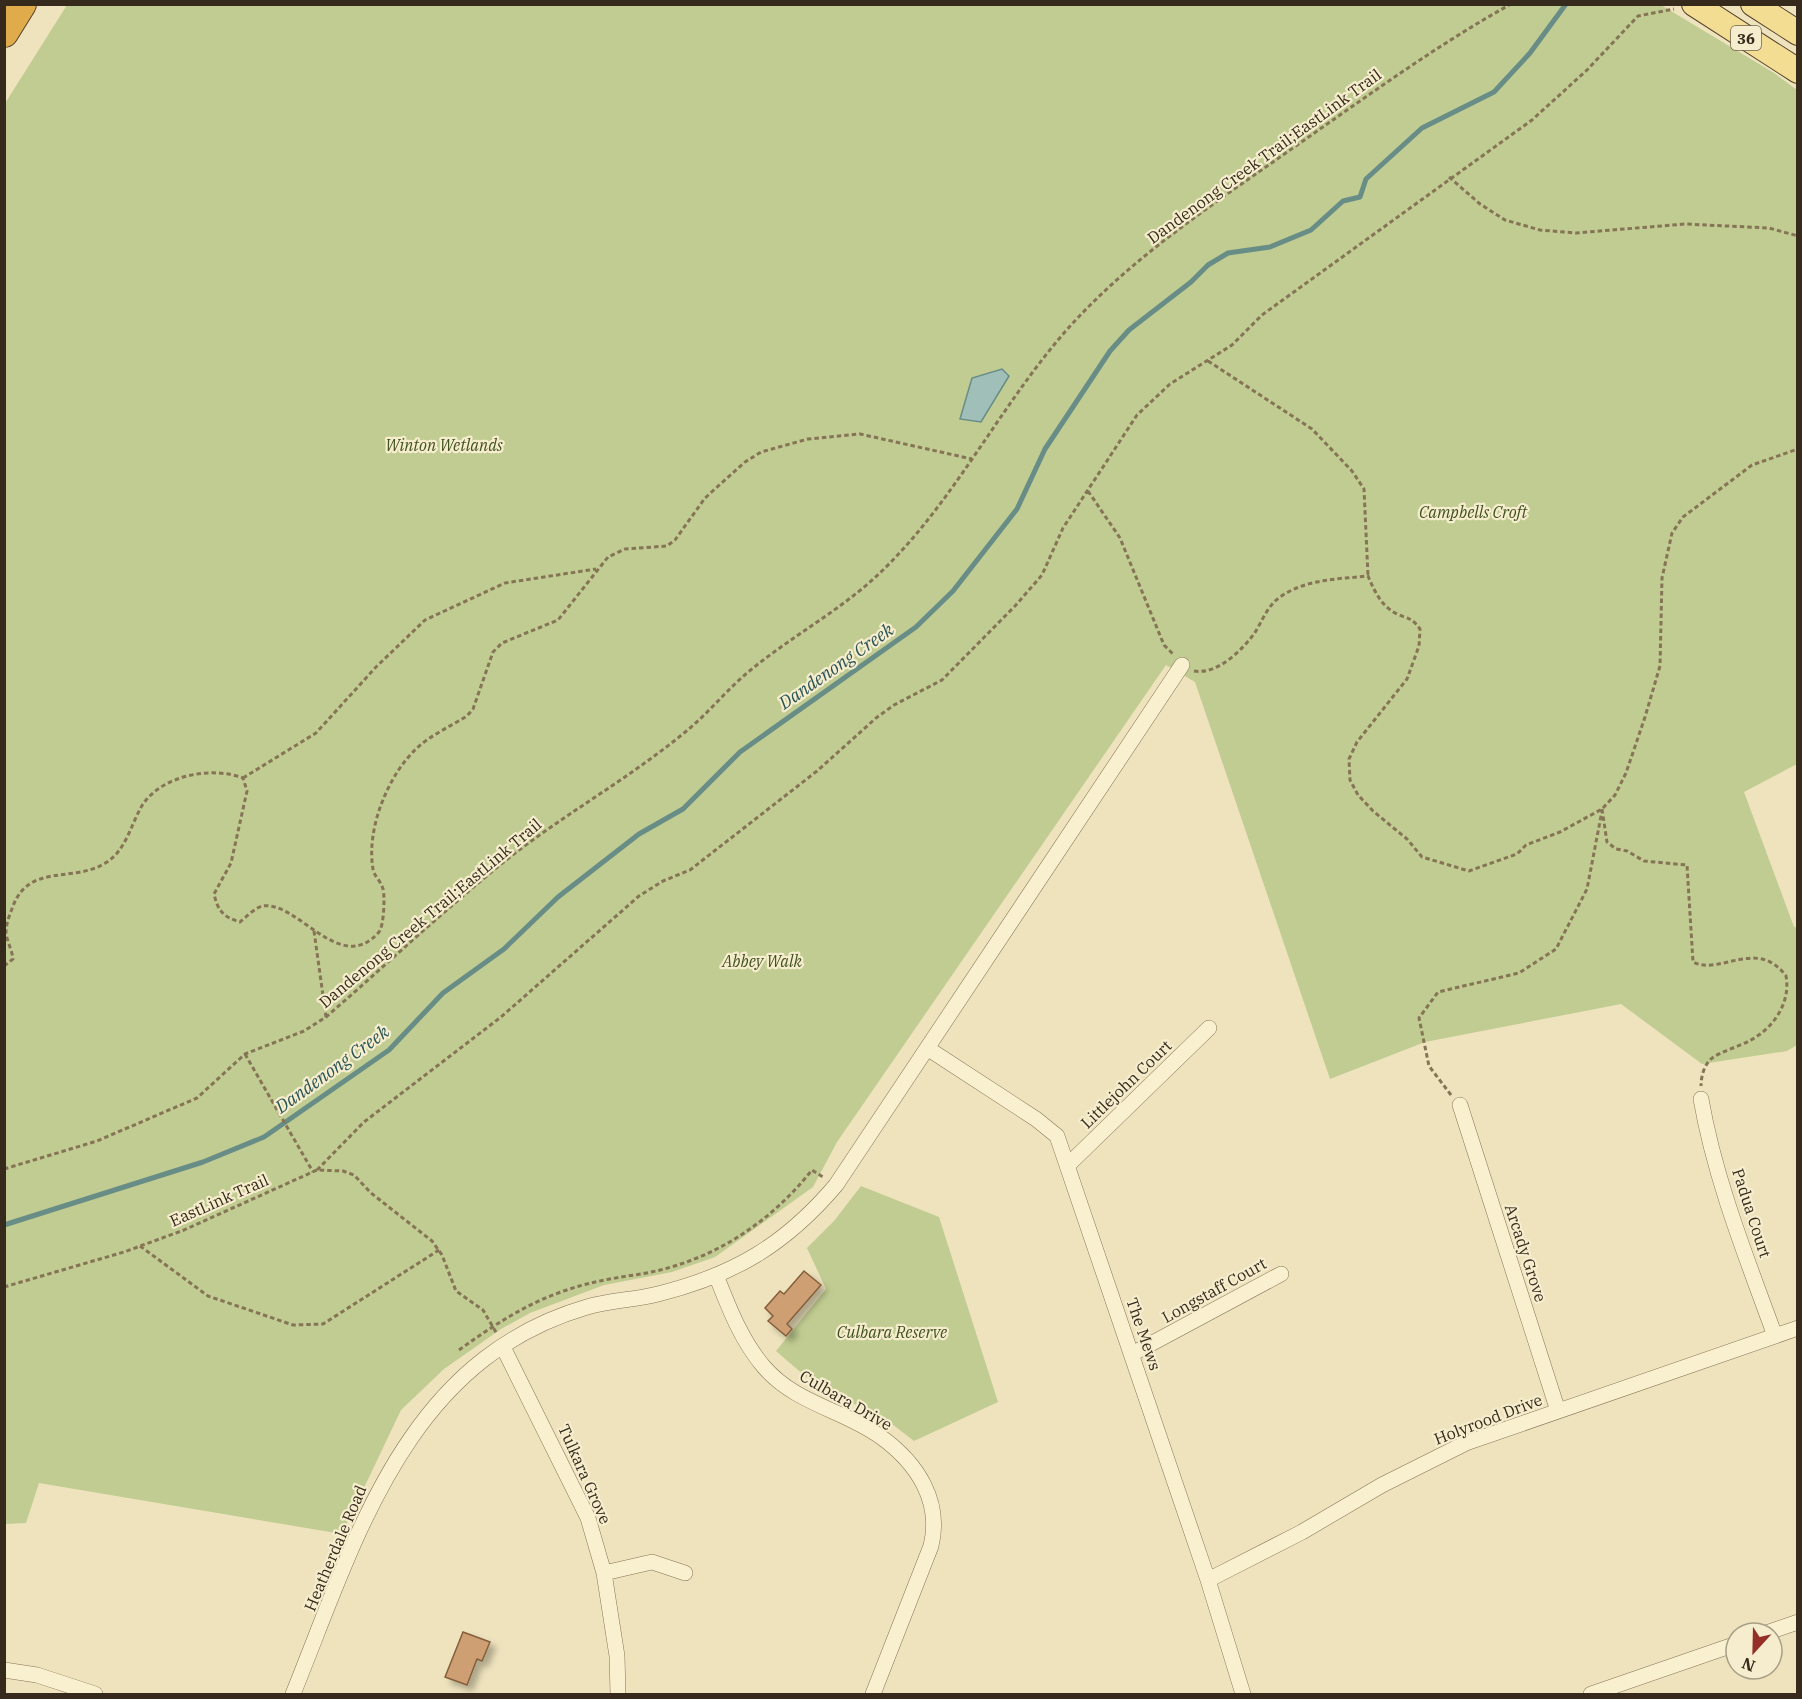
<svg xmlns="http://www.w3.org/2000/svg" width="1802" height="1699" viewBox="0 0 1802 1699" font-family="'IBM Plex Serif',serif">
<defs>
<filter id="shadow"><feDropShadow dx="5.5" dy="5.5" stdDeviation="3" flood-color="#0004"/></filter>
</defs>
<rect width="100%" height="100%" fill="#eee3bd"/>
<path fill="#c0cc91" d="M67,5H1661L1774,73L1797,90V764L1744,792L1794,927L1797,928V1045L1787,1051L1702,1064L1621,1004L1425,1042L1330,1079L1195,682L1166,665L837,1142L813,1187L715,1257L672,1272L604,1285L530,1313L501,1329L444,1369L401,1410L342,1534L39,1483L26,1523L5,1524L4,105Z
M861,1186L939,1217L998,1402L914,1441L883,1417L819,1388L776,1351L826,1289L807,1248L834,1221Z"/>
<path fill="#a1bfb9" stroke="#688d87" stroke-width="1.5" d="M1002,369L1009,376L981,422L960,419L972,378Z"/>
<g fill="none" stroke-linecap="round" stroke-linejoin="round">
<path stroke="#688d87" stroke-width="5" d="M4,1225L203,1162L264,1137L389,1050L443,993L504,949L558,897L639,834L683,809L740,752L916,627L953,591L1017,509L1045,449L1110,351L1129,330L1191,282L1208,265L1228,253L1270,247L1311,230L1343,201L1360,197L1366,179L1422,128L1494,92L1530,53L1566,4"/>
</g>
<path fill="#cd9f72" stroke="#855f3c" stroke-width="1.5" filter="url(#shadow)" d="M804,1271L821,1285L787,1324L792,1329L786,1336L768,1321L773,1316L765,1308L780,1291L784,1294Z
M463,1632L490,1642L482,1661L477,1659L467,1685L445,1677Z"/>
<g fill="none" stroke-linecap="round" stroke-linejoin="round">
<g stroke="#867456" stroke-width="16">
<path id="street" d="M927,1048L1036,1119L1057,1136L1208,1580L1243,1694
M1701,1099C1715,1180 1747,1259 1775,1336
M1460,1105L1558,1411
M1068,1165L1209,1028
M716,1275C729,1308 741,1340 764,1367C796,1404 844,1410 881,1437C917,1463 942,1501 931,1546L873,1694
M503,1347L588,1518L604,1573L617,1656L618,1694
M1132,1354L1281,1274
M604,1573L652,1562L685,1573
M1208,1580L1302,1532L1382,1485L1466,1443L1798,1328
M1766,1633L1798,1622
M4,1670L37,1675L95,1694
M293,1694C356,1539 405,1360 587,1307C610,1300 635,1300 658,1294C734,1275 785,1245 836,1185L1182,665
M1591,1694L1736,1644"/>
</g>
<g stroke="#53412b" stroke-width="26">
<path id="primary" d="M1694,4L1798,71
M1753,4L1798,33"/>
</g>
<g stroke="#53412b" stroke-width="30">
<path id="highway" d="M4,33L22,4"/>
</g>
<path stroke="#867456" stroke-width="3" stroke-dasharray="4.5 3" stroke-linecap="butt" d="M1449,177L1480,204L1505,220L1540,230L1576,233L1685,224L1769,228L1798,236
M1208,361L1312,429L1352,471L1364,489L1368,576
M1088,491L1120,538L1164,645L1173,654
M1194,671C1217,675 1241,651 1254,634C1262,622 1267,606 1280,597C1306,579 1338,579 1368,576C1375,592 1381,606 1397,614C1410,620 1411,617 1420,629L1419,646L1407,679L1357,742L1349,759L1350,780L1358,795L1373,811L1407,839L1422,857L1469,871L1517,854L1526,845L1560,832L1602,809L1615,795L1626,773L1645,717L1660,666L1662,578L1672,533L1683,517L1752,465L1798,449
M243,778L316,733L376,667L425,620L505,583L596,569
M1602,809L1607,842L1616,849L1627,851L1644,861L1687,865L1693,962C1720,976 1757,937 1786,976C1791,1003 1773,1029 1749,1041C1738,1047 1721,1051 1711,1059C1704,1065 1701,1077 1701,1086
M314,931L326,1017
M4,966L13,959C12,950 7,941 6,933C6,923 10,914 13,906C30,862 74,884 107,862C127,849 131,823 143,804C163,775 212,766 243,778L247,791L231,863L214,894C218,911 223,917 240,922C246,917 255,908 262,906C298,900 340,977 379,932C384,926 385,896 383,889C381,881 374,876 373,869C366,829 388,775 417,748C431,735 451,726 467,716L473,709L493,652L502,643L558,620L608,557L625,549L667,546L675,540L705,498L745,462L761,452L808,439L860,434L972,459
M245,1054L313,1172
M1451,1095L1429,1066L1419,1018L1438,992L1519,973L1556,949L1587,889L1602,811
M4,1169L97,1141L197,1098L245,1054L304,1031L326,1017C386,965 443,911 505,861C564,814 632,777 690,728C710,711 727,690 747,673C791,636 844,609 885,568C958,496 1003,400 1072,324C1138,252 1221,199 1300,143C1369,95 1437,45 1511,4
M317,1170L364,1122L501,1017L639,896L663,881L690,870L817,771L876,718L894,705L942,680L1015,606L1042,575L1063,528L1137,415L1170,384L1232,345L1262,315L1532,120L1587,70L1638,16L1674,9
M140,1246L208,1296L293,1325L323,1324L439,1250
M4,1287L124,1252L184,1230L317,1170L343,1171L354,1175L371,1193L432,1241L442,1255L456,1291L483,1310L497,1334
M459,1350C491,1327 524,1305 561,1292C588,1282 614,1278 641,1274C711,1262 769,1224 812,1170L823,1177"/>
<use href="#street" stroke="#f9f0d0" stroke-width="15"/>
<use href="#primary" stroke="#f3dd93" stroke-width="24"/>
<use href="#highway" stroke="#e0ab4b" stroke-width="28"/>
</g>
<g text-anchor="middle" dominant-baseline="central" stroke-width="4.5" stroke-linejoin="round" paint-order="stroke">
<rect fill="#f5edcd" stroke="#6f6450" stroke-width="1.5" x="1731" y="26" width="30" height="24" rx="4.5"/>
<g font-size="15" font-weight="bold" fill="#352a1b">
<text x="1746" y="38">36</text>
</g>
<g font-size="16" fill="#352a1b" stroke="#f5edcd">
<text transform="translate(1264 156) rotate(-36)">Dandenong Creek Trail;EastLink Trail</text>
<text transform="translate(430 913) rotate(-40)">Dandenong Creek Trail;EastLink Trail</text>
<text transform="translate(1126 1084) rotate(-44)">Littlejohn Court</text>
<text transform="translate(219 1200) rotate(-24)">EastLink Trail</text>
<text transform="translate(1752 1213) rotate(72)">Padua Court</text>
<text transform="translate(1526 1253) rotate(72)">Arcady Grove</text>
<text transform="translate(1214 1290) rotate(-29)">Longstaff Court</text>
<text transform="translate(1144 1334) rotate(71)">The Mews</text>
<text transform="translate(846 1400) rotate(30)">Culbara Drive</text>
<text transform="translate(1488 1419) rotate(-21)">Holyrood Drive</text>
<text transform="translate(585 1474) rotate(66)">Tulkara Grove</text>
<text transform="translate(335 1548) rotate(-67)">Heatherdale Road</text>
</g>
<g font-size="16" font-style="italic" fill="#415221" stroke="#f5edcd">
<text x="444" y="445">Winton Wetlands</text>
<text x="1473" y="512">Campbells Croft</text>
<text x="762" y="961">Abbey Walk</text>
<text x="892" y="1332">Culbara Reserve</text>
</g>
<g font-size="18" font-style="italic" fill="#2a5455" stroke="#f5edcd">
<text transform="translate(836 666) rotate(-35)">Dandenong Creek</text>
<text transform="translate(332 1069) rotate(-36)">Dandenong Creek</text>
</g>
</g>
<rect width="1802" height="1699" fill="none" stroke="#352a1b" stroke-width="12"/>
<g transform="translate(1754 1651) rotate(202)"><circle r="28" fill="#f5edcd" stroke="#a89f86" stroke-width="1.5"/>
<path d="M0-4.5L10 22L0 15L-10 22Z" fill="#952e26"/>
<text y="-9" font-size="16" font-weight="bold" text-anchor="middle" fill="#352a1b">N</text>
</g>
</svg>
